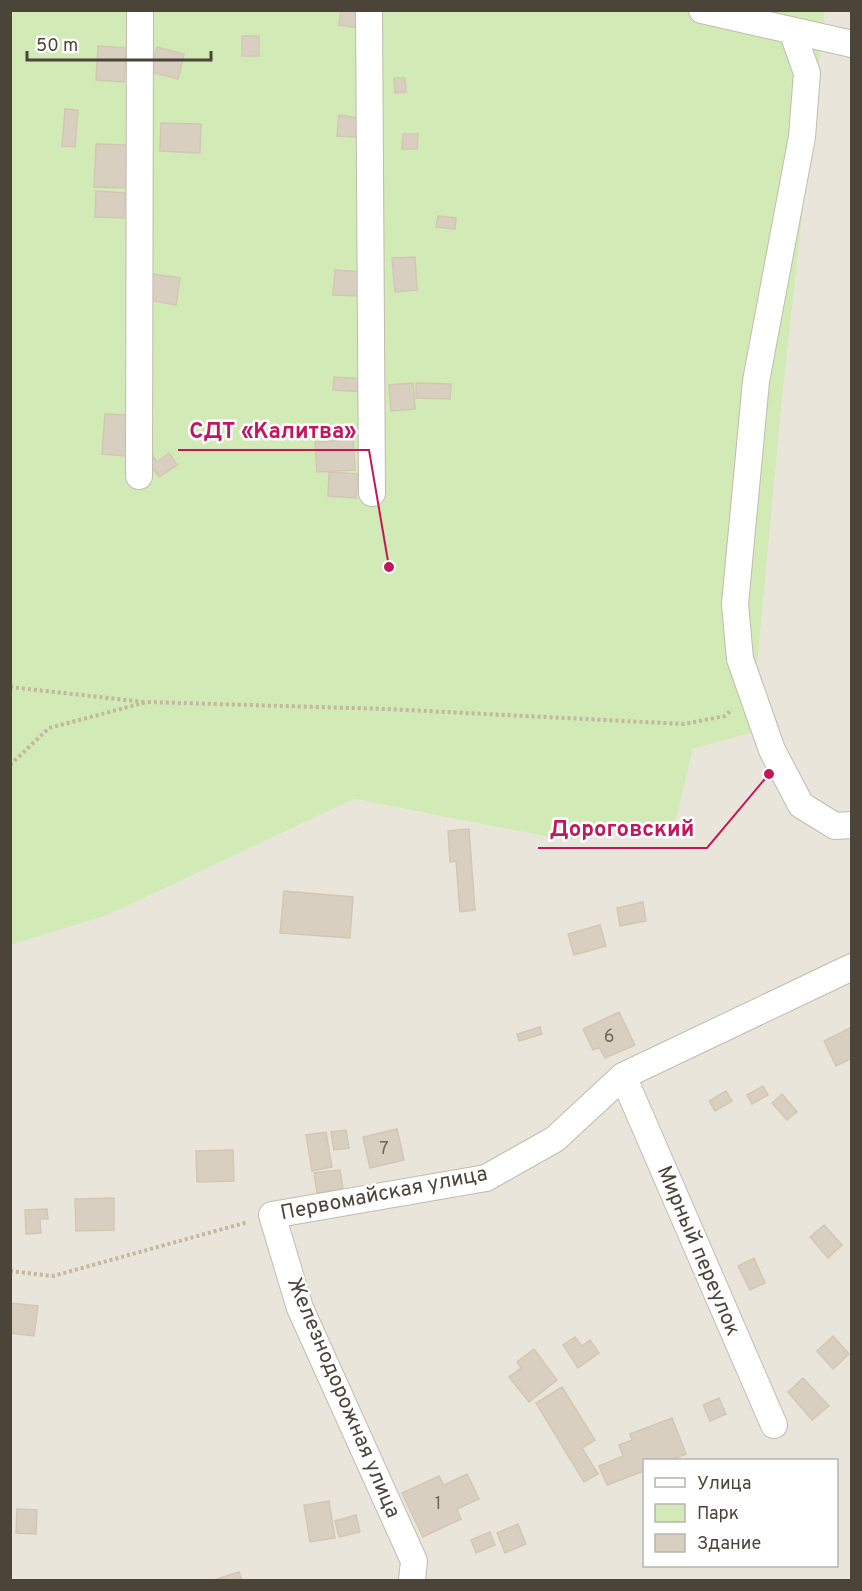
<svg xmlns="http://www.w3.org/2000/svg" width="862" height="1591" viewBox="0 0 862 1591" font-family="Overpass,sans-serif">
<rect width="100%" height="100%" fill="#f6f3ec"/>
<path fill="#eae5da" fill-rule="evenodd" d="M825,11H851V1580H11V945L108,915L354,799L569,841L676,820L693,749L751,733L782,400ZM644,1460H836V1566H644Z"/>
<path fill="#d2eab5" d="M11,11H825L782,400L751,733L693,749L676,820L569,841L354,799L108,915L11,945Z"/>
<path fill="#d8cfc1" stroke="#d3c7b4" stroke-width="1.5" d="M341,10H368L365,29L339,25Z
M242,36H259V56H242Z
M98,46L126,48L124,82L96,80Z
M157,47L184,54L178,79L151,72Z
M394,78H405L406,92L395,93Z
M65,109L78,110L75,147L62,146Z
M339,115L358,118L356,137L337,136Z
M161,123L201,124L200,153L160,151Z
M403,134H418L417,149H402Z
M96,144L130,145L128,188L94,187Z
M96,191L125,193L124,218L95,217Z
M438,216L456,218L455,229L436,227Z
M415,257L417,290L395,292L392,258Z
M335,270L363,272L361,296L333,295Z
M153,274L180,278L176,305L149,300Z
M334,377L366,379L365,392L333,390Z
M413,383L415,409L391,411L389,385Z
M416,383L451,384L450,399L416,398Z
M105,414L128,415L126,456L102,454Z
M353,440L355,470L317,472L315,442Z
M169,453L177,465L159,477L147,461L153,456L157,462Z
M329,472L358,474L356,498L328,496Z
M469,829L475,910L460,912L456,861L450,862L448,831Z
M284,891L353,897L350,938L280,933Z
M643,902L646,921L620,926L617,908Z
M600,925L606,946L574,955L568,934Z
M619,1012L635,1045L605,1058L599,1047L593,1050L583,1029Z
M540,1027L542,1034L519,1041L517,1034Z
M852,1027V1058L836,1066L824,1041Z
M763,1086L768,1095L752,1104L747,1095Z
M726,1091L732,1101L715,1111L709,1101Z
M782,1094L797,1112L787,1120L772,1103Z
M397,1129L404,1160L370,1168L363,1137Z
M346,1130L349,1148L334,1150L331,1132Z
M326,1132L332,1167L312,1171L306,1135Z
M233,1150L234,1181L197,1182L196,1151Z
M340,1170L343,1189L317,1193L314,1173Z
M114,1198V1230L76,1231L75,1199Z
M47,1209L48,1219H40L41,1233L26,1234L25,1210Z
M824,1225L842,1245L828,1258L810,1237Z
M754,1258L765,1283L750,1290L738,1266Z
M10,1303L38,1306L34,1336L10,1333Z
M833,1336L849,1354L833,1369L817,1351Z
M575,1337L582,1346L590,1340L599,1353L578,1368L563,1345Z
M534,1349L557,1380L529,1402L509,1377L521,1368L517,1362Z
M803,1378L829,1406L812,1420L788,1392Z
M562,1387L595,1440L582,1448L598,1474L584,1482L536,1403Z
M719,1398L726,1414L710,1421L703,1405Z
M672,1418L686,1454L670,1460H644V1471L607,1485L599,1466L623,1456L619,1445L632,1440L630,1434Z
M467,1474L479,1499L457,1509L461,1519L423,1537L402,1493L439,1476L444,1485Z
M329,1501L335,1538L310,1542L304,1505Z
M17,1509L37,1510L36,1534L16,1533Z
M356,1515L360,1532L339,1537L335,1521Z
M518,1524L526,1544L505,1553L497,1533Z
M490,1532L495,1545L476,1553L471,1540Z
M239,1572L242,1580H214Z"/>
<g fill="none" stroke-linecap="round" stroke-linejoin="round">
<g stroke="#c2bbae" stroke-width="28">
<path id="minor" d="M369,10L372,493
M702,10L852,44
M792,31L807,73L802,137L756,381L735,604L740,659L772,750L801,805L835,826L852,825
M139,476L140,10
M623,1076L774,1425
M412,1580L414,1561L300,1308L272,1215L486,1178L555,1139L623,1076L852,967"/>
</g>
<path stroke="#c4b79f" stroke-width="4" stroke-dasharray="3 3" stroke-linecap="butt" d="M10,687L144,702
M10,765L49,728L147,702L386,709L684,724L725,716L732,709
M10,1271L53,1276L248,1222"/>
<use href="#minor" stroke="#fff" stroke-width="26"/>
</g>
<g text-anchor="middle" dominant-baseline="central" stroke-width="5" stroke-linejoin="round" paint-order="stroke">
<g font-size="18" fill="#6e675b">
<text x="609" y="1037">6</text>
<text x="384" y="1149">7</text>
<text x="438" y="1504">1</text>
</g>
<g font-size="21" fill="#4b4439" stroke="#fff">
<text transform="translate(384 1194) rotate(-11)">Первомайская улица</text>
<text transform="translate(698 1251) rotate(67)">Мирный переулок</text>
<text transform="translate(343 1398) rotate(67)">Железнодорожная улица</text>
</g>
</g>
<path fill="none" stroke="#c2185b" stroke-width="2" d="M389 567L369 450H178M769 774L707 848H538"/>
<g fill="#c2185b" stroke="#fff" stroke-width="2">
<circle cx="389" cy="567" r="6"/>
<circle cx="769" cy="774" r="6"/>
</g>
<g font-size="22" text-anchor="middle" font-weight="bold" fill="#c2185b" stroke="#fff" stroke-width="5" stroke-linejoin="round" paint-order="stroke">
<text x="273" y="438">СДТ «Калитва»</text>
<text x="622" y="836">Дороговский</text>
</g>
<rect width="862" height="1591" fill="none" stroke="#4b4439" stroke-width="24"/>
<rect x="643" y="1459" width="195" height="108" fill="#ffffff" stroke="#b7b4b0" stroke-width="1.5"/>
<rect x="655" y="1478" width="30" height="9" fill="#ffffff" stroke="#b7b4b0" stroke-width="1.5"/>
<text x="697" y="1489" font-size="18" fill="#4b4439">Улица</text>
<rect x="655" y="1504" width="30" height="18" fill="#d2eab5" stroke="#b7b4b0" stroke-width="1.5"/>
<text x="697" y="1519" font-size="18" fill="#4b4439">Парк</text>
<rect x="655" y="1534" width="30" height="18" fill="#d8cfc1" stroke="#b7b4b0" stroke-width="1.5"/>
<text x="697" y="1549" font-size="18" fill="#4b4439">Здание</text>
<path d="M27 51v9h184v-9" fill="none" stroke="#4b4439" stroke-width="3"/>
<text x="36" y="51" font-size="18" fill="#4b4439" stroke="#ffffff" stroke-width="4.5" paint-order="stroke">50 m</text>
</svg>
